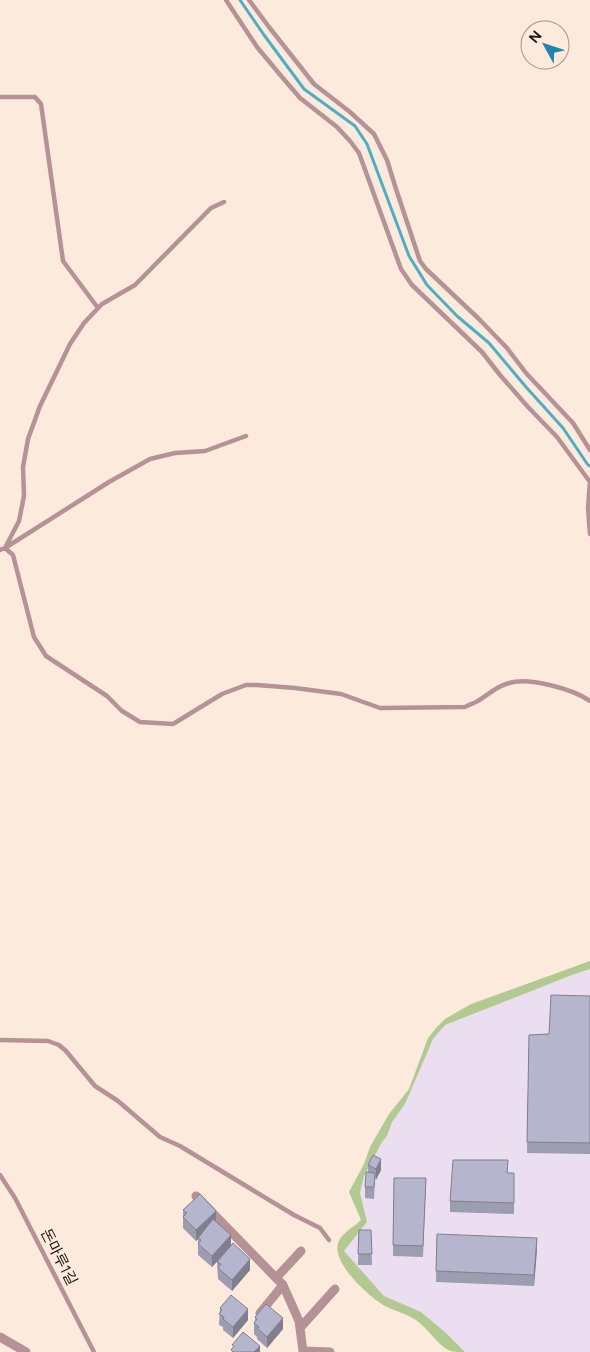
<svg xmlns="http://www.w3.org/2000/svg" width="590" height="1352" viewBox="0 0 590 1352" font-family="Figtree,'Noto Sans KR',sans-serif">
<rect width="100%" height="100%" fill="#fceadd"/>
<path fill="#ecdef1" d="M590,969V1352H465L446,1333L421,1312L384,1296L344,1251L367,1222L360,1193L364,1176L382,1142L387,1136L392,1122L405,1104L433,1039L445,1025L572,975Z"/>
<path fill="#b2c992" d="M590,961V969L572,975L445,1025L433,1039L405,1104L392,1122L387,1136L382,1142L364,1176L360,1193L367,1222L344,1251L384,1296L421,1312L446,1333L465,1352C461,1352 454,1352 450,1351C436,1344 429,1329 416,1320C407,1314 395,1311 385,1306C369,1297 329,1261 339,1241C343,1232 354,1227 361,1220L349,1192L364,1164L370,1147L389,1114L409,1089L428,1038L437,1027L445,1019L471,1004Z"/>
<g fill="none" stroke-linecap="round" stroke-linejoin="round">
<path stroke="#4fadc4" stroke-width="3" d="M240,0L264,35L304,89L355,126L367,144L409,256L427,285L457,316L489,343L526,387L563,428L588,465L590,466"/>
<path stroke="#b59296" stroke-width="4.5" d="M226,0L257,47L282,77L300,98L337,127L350,141L359,153L401,269L412,285L482,352L500,375L528,407L557,437L590,482
M249,0L269,27L314,84L350,112L374,134L387,160L396,189L420,261L426,269L479,319L507,348L526,373L573,423L590,450
M0,97H35L41,104L63,261L98,308
M246,436L205,451L175,453L150,459L109,482L5,548L13,555L34,637L46,656L107,696L122,711L140,722L173,724L222,694L246,685H257L295,688L341,694L380,708L465,707C468,705 472,704 476,702C487,696 496,686 509,683C529,677 573,689 590,701
M590,482L588,508L590,534
M0,550L5,548L19,521L24,496L23,467L28,439L40,406L70,344L84,323L102,304L135,285L211,208L224,202
M0,1040L48,1041L59,1045L66,1051L95,1086L118,1101L160,1137L180,1146L294,1215L320,1228L329,1240
M0,1175L15,1198L94,1352"/>
<path stroke="#b59296" stroke-width="9" d="M196,1196L283,1285L299,1321L303,1351L330,1352
M276,1278L301,1251
M260,1313L283,1285
M300,1328L335,1289
M0,1337L26,1352"/>
</g>
<path fill="#9c9db0" d="M590,996V1154L527,1153L529,1035L549,1034Z
M368,1165L381,1170L375,1180L374,1199L365,1198V1187L368,1172Z
M508,1173H514V1214L450,1212V1201Z
M394,1178H426L423,1257L393,1256Z
M183,1210L216,1222L231,1246L250,1270L232,1291L218,1279L217,1262L223,1255L212,1267L198,1255V1239L196,1241L183,1228Z
M359,1230H371L372,1265H358Z
M437,1234L537,1249L534,1286L436,1282Z
M220,1308L248,1320L233,1338L223,1330V1327L219,1325Z
M255,1317L283,1329L267,1348L257,1339V1337L254,1334V1323L255,1322Z"/>
<path fill="#7f7f90" d="M381,1159V1170L376,1180V1169Z
M216,1211V1222L199,1238H198V1239L196,1241V1230Z
M231,1235V1246L212,1267V1256Z
M537,1238V1249L534,1286V1275Z
M250,1259V1270L232,1291V1280Z
M248,1309V1320L233,1338V1327Z
M283,1318V1329L267,1348V1337Z
M260,1346V1352H254Z"/>
<path fill="#b5b6cd" stroke="#7f7f90" d="M551,995L590,996V1143L527,1142L529,1035L549,1034Z
M373,1155L381,1159L376,1169L368,1165Z
M453,1160H508L507,1173H514V1203L450,1201Z
M366,1172L375,1173L374,1187H365Z
M394,1178H426L423,1246L393,1245Z
M200,1194L216,1211L196,1230L183,1217L187,1213L183,1210Z
M213,1219L231,1235L212,1256L198,1244L201,1240L198,1238Z
M359,1230H371L372,1254H358Z
M437,1234L537,1238L534,1275L436,1271Z
M233,1243L250,1259L232,1280L218,1268L221,1264L217,1262Z
M231,1295L248,1309L233,1327L223,1319L224,1317L219,1314L222,1310L220,1308Z
M266,1304L283,1318L267,1337L257,1328L259,1327L254,1323L257,1319L255,1317Z
M243,1332L260,1346L254,1352H233L231,1350L234,1346L232,1345Z"/>
<g text-anchor="middle" dominant-baseline="central" stroke-width="5" stroke-linejoin="round" paint-order="stroke">
<g font-size="15" fill="#201913" stroke="#fceadd">
<text transform="translate(59 1257) rotate(63)">돈마루1길</text>
</g>
</g>
<g transform="translate(545 45) rotate(310)"><circle r="24" fill="#fceadd" stroke="#a4968c"/>
<path d="M0-4L9 19L0 12L-9 19Z" fill="#1f85ae"/>
<text y="-8" font-size="14" font-weight="bold" text-anchor="middle" fill="#201913">N</text>
</g>
</svg>
